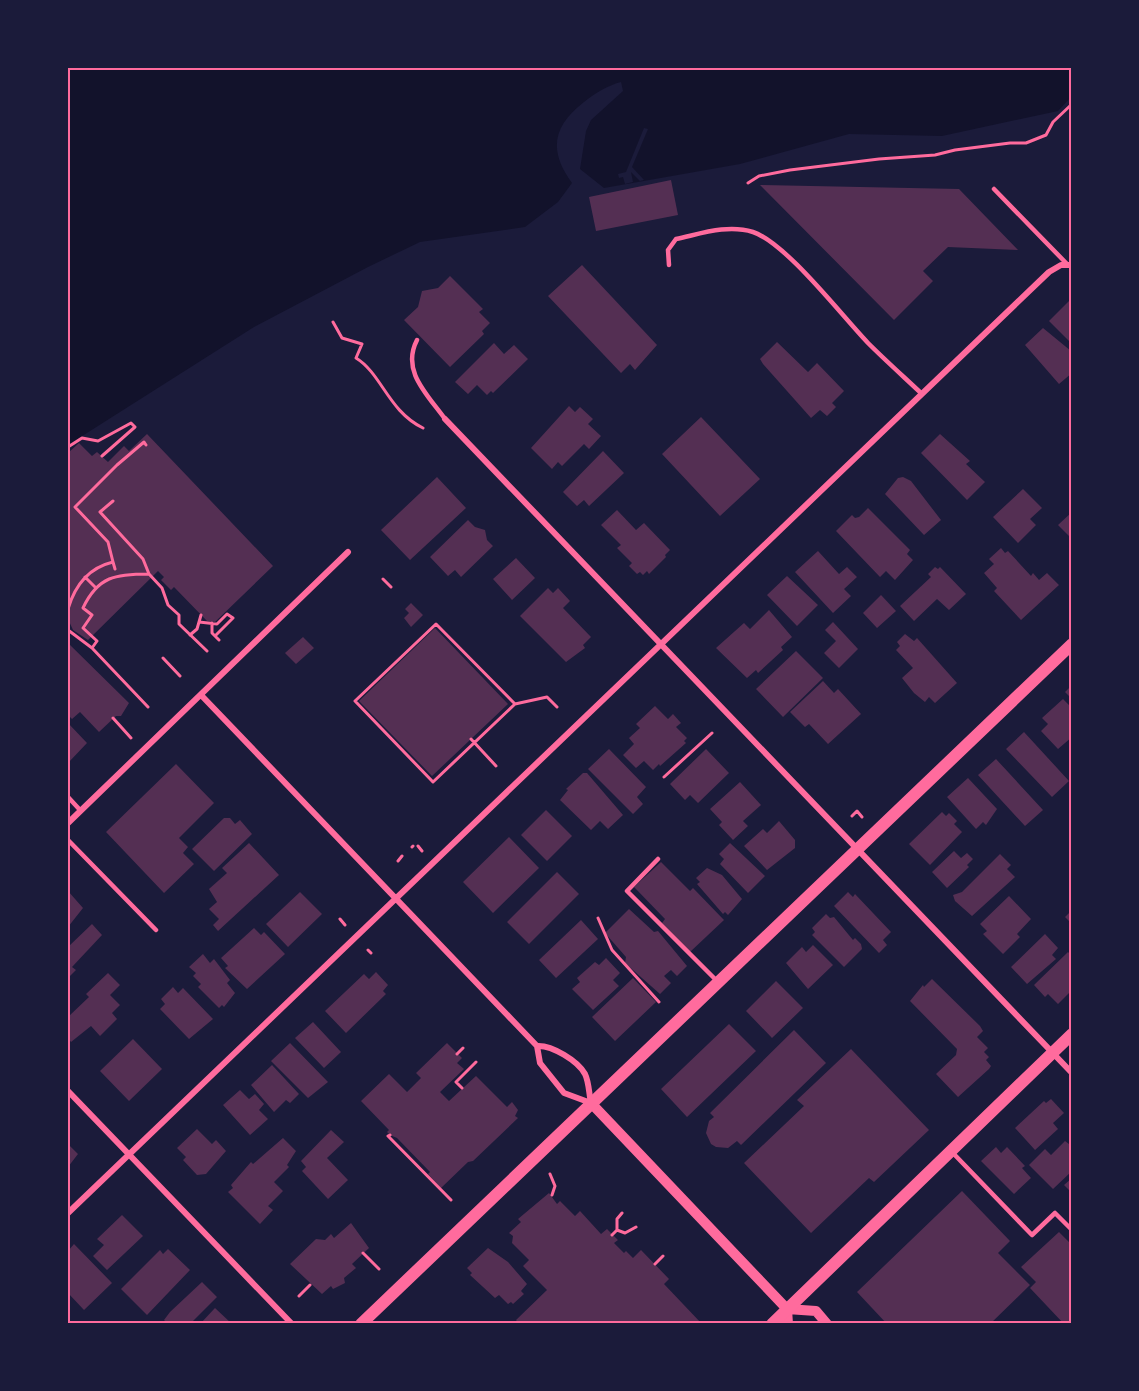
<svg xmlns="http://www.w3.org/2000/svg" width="1139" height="1391" viewBox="0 0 1139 1391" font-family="Manrope,sans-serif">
<rect width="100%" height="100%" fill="#1b1b3a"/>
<path fill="#12122b" d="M68,68H1071V97L1058,111L942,136L849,134L740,164L604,188L580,169L586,131L591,120L623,91L621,82C609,85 595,93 584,102C553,126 548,150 572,183L558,202L525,227L420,242L368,267L254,327L68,445Z"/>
<path fill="#1b1b3a" d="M644,128L648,129L632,167L644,180L640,181L631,172L633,182L625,184L623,177L619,178L618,174L626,172Z"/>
<path fill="#542f53" d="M671,180L678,215L596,231L589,197Z
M760,185L959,189L1018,250L948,247L923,271L933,281L894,320Z
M582,265L657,345L635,370L630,364L621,373L548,296Z
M450,276L483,309L479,312L490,323L482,331L484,334L450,367L404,320L418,307L422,291L438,288Z
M1070,300L1072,301V344L1049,321Z
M1043,328L1071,351L1072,373L1059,384L1025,345Z
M777,342L808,372L817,363L844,391L832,403L836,407L827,416L820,410L811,418L763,364L760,359Z
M494,343L504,354L514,345L528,359L493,393L491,391L487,395L477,385L468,394L455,382Z
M569,406L575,412L580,407L593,419L588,424L601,436L589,449L584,444L562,466L558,462L552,469L531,448Z
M701,417L760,479L720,516L662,454Z
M147,434L273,566L215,622L207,621L174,587L171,590L161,580L164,577L158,571L88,640L73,630L68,619V453L79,443L92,456L97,452L108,462L124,446L129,451Z
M940,434L970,461L966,464L985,482L967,500L921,453Z
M603,451L624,473L589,506L584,500L577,506L563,492Z
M437,477L466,508L410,560L381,530Z
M903,477L911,481L941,520L924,535L885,494L898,478Z
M1023,489L1042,508L1030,519L1036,525L1018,543L993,517Z
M868,508L910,550L907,554L913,560L895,580L886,571L880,577L836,531L852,515L855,518L859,517Z
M617,510L636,530L644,523L670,550L665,555L666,557L649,574L647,571L643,575L640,572L637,574L629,566L632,563L617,548L621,545L601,525Z
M1072,512V539L1058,525Z
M468,520L475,527L485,530L487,540L493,546L461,577L455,570L448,576L430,557Z
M1001,548L1005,553L1008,551L1031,576L1033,573L1039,580L1047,573L1059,585L1021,620L994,591L997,588L984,573L994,564L989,559Z
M818,551L839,574L847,567L857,577L844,589L851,596L833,613L795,572Z
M516,558L535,578L512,600L493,579Z
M935,567L938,569L940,567L966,594L949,610L937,599L914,621L900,606L931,577L928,574Z
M787,576L818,605L797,626L767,595Z
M548,588L553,593L558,588L570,601L563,608L591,637L583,645L585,648L566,662L520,616Z
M881,595L896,611L877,628L863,613Z
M411,603L423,615L411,627L404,618L409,613L405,609Z
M769,610L792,637L781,647L783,650L758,673L756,670L747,678L716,648L744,623L750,629Z
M833,622L858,649L839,668L824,653L836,641L825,630Z
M435,628L508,704L432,776L359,701Z
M905,634L914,641L917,638L957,683L935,703L929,697L925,702L914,693L902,678L913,668L896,650L900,646L897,642Z
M303,637L314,648L296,664L285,653Z
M68,643L129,703L121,716H116L99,732L80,712L72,719L68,715Z
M796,651L823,678L783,717L756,689Z
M823,681L834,693L838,689L861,714L828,744L809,724L805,727L790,712Z
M1072,685V699L1065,692Z
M1063,699L1072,708V737L1058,749L1041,731L1048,724L1042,718Z
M655,706L668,719L673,714L681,723L676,727L687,738L684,741L686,743L660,766L659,764L653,770L644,761L636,768L623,755L634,744L629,738L640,728L636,724Z
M68,723L87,743L68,763Z
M1024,732L1069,781L1052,797L1006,749Z
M609,749L646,787L637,797L643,804L633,814L588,769Z
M706,749L729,773L698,803L690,795L685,800L670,784Z
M996,759L1043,810L1025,826L978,775Z
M176,764L214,803L179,838L188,847L183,853L194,864L164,893L106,832Z
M583,773H587L623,815L608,829L600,821L591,830L560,800L568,790L566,789Z
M968,778L997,809L986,825L983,822L976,829L947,797Z
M740,782L761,805L743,821L748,826L733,840L719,825L722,822L710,809Z
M546,810L572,836L547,861L521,835Z
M942,812L946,816L949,813L957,821L954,824L962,832L930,865L909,844Z
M224,818H230L235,824L240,820L252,834L214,871L192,849Z
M779,821L795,840V848L767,870L744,846L763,829L767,833Z
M509,837L539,868L493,913L463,882Z
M249,843L279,875L218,931L213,925L219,919L209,909L217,902L209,889L227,873L222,868Z
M730,843L765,876L748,893L720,864L724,859L719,854Z
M954,851L961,858L967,853L973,859L967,865L969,867L947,888L932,872Z
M1000,854L1011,865L1007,869L1015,877L972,916L955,901L953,895L962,892Z
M661,862L690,891L693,888L724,920L690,952L662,923L665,919L634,887Z
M707,868L722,875L742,899L728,915L725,912L723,914L697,884L700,882L696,878Z
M557,872L579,894L529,944L507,922Z
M68,891L83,908L68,927Z
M300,892L322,914L288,947L266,924Z
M848,892L853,897L855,894L891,932L883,940L887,945L879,953L834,906Z
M1009,896L1031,919L1017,934L1020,937L1003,954L983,934L987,931L980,924Z
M629,909L654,932L658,931L687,966L677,976L671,970L664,976L671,983L660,994L625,963L626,957L605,933Z
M1072,910V924L1065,917Z
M826,914L830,918L834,917L853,940L855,938L861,944L862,949L844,967L812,935L815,932L812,928Z
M581,920L598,939L556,978L539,960Z
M92,924L102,935L72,967L76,970L68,978V947Z
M254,928L261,935L264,932L285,954L247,989L225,968L228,966L221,958Z
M1045,934L1058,948L1052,955L1056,959L1027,984L1011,967Z
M813,945L833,965L808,989L786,963L802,947L806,952Z
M1068,952L1072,956V990L1058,1004L1048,994L1045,997L1034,985Z
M203,954L210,963L214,959L230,980L227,983L235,993L224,1007L222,1005L219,1008L198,987L201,984L193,976L196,973L189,967Z
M606,958L620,973L613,980L619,986L593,1010L572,989L580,982L577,978L595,962L599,965Z
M376,972L388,985L383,991L386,994L346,1033L325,1011L364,974L369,979Z
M108,973L120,985L110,995L120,1005L112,1013L117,1019L100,1036L91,1026L71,1042L68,1038V1017L89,997L86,994Z
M633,978L656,1002L615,1041L592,1017Z
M932,979L980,1026L983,1031L977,1037L988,1048L984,1052L989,1057L986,1060L991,1066L989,1069L958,1097L936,1074L956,1055L957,1049L910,1001L923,985L924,987Z
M776,981L803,1008L772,1038L746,1011Z
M173,987L178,993L183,988L213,1019L189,1039L160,1009L165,1004L161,999Z
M313,1022L341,1052L324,1068L295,1038Z
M729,1024L756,1051L687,1117L661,1089Z
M794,1030L826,1063L741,1145L737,1141L728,1148L716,1147L711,1144L706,1133L709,1121L714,1117L710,1113Z
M133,1039L162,1069L129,1101L100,1071Z
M290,1043L328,1082L308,1098L271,1061Z
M447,1043L462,1058L457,1063L464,1069L440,1092L449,1101L476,1076L507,1107L512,1102L518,1110L515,1116L518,1118L473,1161L468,1162L441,1188L428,1174L430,1172L397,1138L390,1135L387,1132L389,1130L361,1101L389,1074L407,1092L421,1078L416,1073Z
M851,1049L929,1130L874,1182L869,1178L811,1233L744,1163L804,1106L797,1100Z
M272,1065L299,1094L290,1103L286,1100L274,1112L251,1085Z
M240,1090L249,1099L255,1094L264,1104L259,1110L268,1119L250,1135L223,1105Z
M1051,1099L1064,1113L1053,1123L1058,1129L1035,1150L1015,1128L1044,1101L1046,1103Z
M197,1129L212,1144L216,1140L226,1151L206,1174L197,1175L183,1160L186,1157L177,1148Z
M331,1130L344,1142L327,1158L348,1180L328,1199L302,1171L306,1167L301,1161Z
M283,1138L296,1151L287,1165L289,1167L274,1182L283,1191L268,1206L273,1210L260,1224L228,1192L233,1188L231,1185L251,1162L253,1164Z
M1065,1141L1069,1144L1072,1141V1171L1053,1189L1029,1165L1045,1149L1051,1155Z
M68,1144L78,1154L68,1167Z
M996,1147L1001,1153L1007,1147L1025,1166L1022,1168L1031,1178L1014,1194L981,1161Z
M1072,1178V1198L1069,1195L1071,1192L1064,1185Z
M962,1191L1010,1241L998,1253L1030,1285L990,1324H887L857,1292Z
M549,1193L557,1204L560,1201L575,1216L580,1211L601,1234L607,1229L618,1240L614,1243L624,1253L626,1251L633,1258L641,1250L669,1279L664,1284L702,1324H519L516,1320L547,1290L523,1266L529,1260L512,1243L513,1236L509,1233L521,1222L518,1219Z
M122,1215L143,1236L107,1270L93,1256L104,1245L97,1239Z
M351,1223L369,1248L352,1264L356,1268L344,1278L345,1283L333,1289L331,1286L322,1294L290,1264L316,1239L325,1240L331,1234L334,1238Z
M1059,1232L1072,1245V1324H1064L1030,1288L1036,1282L1021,1267Z
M74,1244L112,1283L84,1310L68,1293V1251Z
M488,1248L508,1262L527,1284L521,1291L524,1294L513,1304L511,1302L508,1304L499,1295L495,1298L470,1275L472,1273L467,1268Z
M168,1249L190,1270L147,1315L121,1289L160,1250L163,1254Z
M202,1282L217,1297L190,1324H168L164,1320L170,1312Z
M215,1308L232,1324H200Z"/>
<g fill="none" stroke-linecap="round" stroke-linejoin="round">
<path stroke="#ff6b9d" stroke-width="3" d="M748,183L759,176L790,170L879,159L935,155L955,150L1010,143H1026L1046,135L1053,122L1072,104
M333,322L342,338L362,344L356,358C382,374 388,411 423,428
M68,447L82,438L98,441L131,423L135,427L102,456
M113,501L100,512L143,559L149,574L162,588L168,605L179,615V624L207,651
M113,562L108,542L75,507L117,465L144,442L146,445
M85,577L95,587
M383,579L391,587
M68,609C75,585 88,568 113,562L115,569
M199,622L217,624L227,614L233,618L215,636
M212,623V633L219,640
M68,630L92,648L148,707
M190,635L197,629L201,615
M92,648L97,641L83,628L92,615L83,608C98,576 116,574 149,574
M163,658L180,676
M515,704L433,782L355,701L436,624L515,704L547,697L557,707
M113,718L131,738
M471,739L496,766
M664,777L712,733
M852,816L857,811L862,817
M418,846L422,851
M412,847L413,846
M398,861L402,856
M598,918L612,950L659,1002
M340,919L345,925
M368,950L371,953
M457,1054L463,1048
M462,1088L456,1082L476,1062
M390,1135L388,1136L451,1200
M550,1174L555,1186L552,1195
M617,1230L625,1233L636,1227
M612,1235L617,1230V1219L622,1213
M363,1253L379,1269
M655,1264L663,1256
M299,1296L310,1285"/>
<path stroke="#ff6b9d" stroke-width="4.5" d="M994,189L1067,264
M669,265L668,250L676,239C700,234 727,224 753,232C785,242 842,316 868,343C885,360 904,377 922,394
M417,340C401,371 427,394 445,419
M68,797L80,810
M68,840L156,930
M658,859L627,891L718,982
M951,1151L1032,1235L1055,1213L1072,1230"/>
<path stroke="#ff6b9d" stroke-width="6" d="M445,419L1072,1073
M201,695L537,1046L540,1063L564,1093L591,1103
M68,823L348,552
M537,1046C552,1045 578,1061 585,1074C589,1082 589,1094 591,1103
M68,1091L292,1324
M68,1213L1049,272L1061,265H1072"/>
<path stroke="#ff6b9d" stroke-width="10" d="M591,1103L787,1309L788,1324
M787,1309L816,1311L827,1324"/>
<path stroke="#ff6b9d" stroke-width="12" d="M361,1324L1072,644
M772,1324L1072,1034"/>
</g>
<rect width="1139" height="1391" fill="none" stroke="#1b1b3a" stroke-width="138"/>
<rect x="69" y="69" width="1001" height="1253" fill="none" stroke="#ff6b9d" stroke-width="2"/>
</svg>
